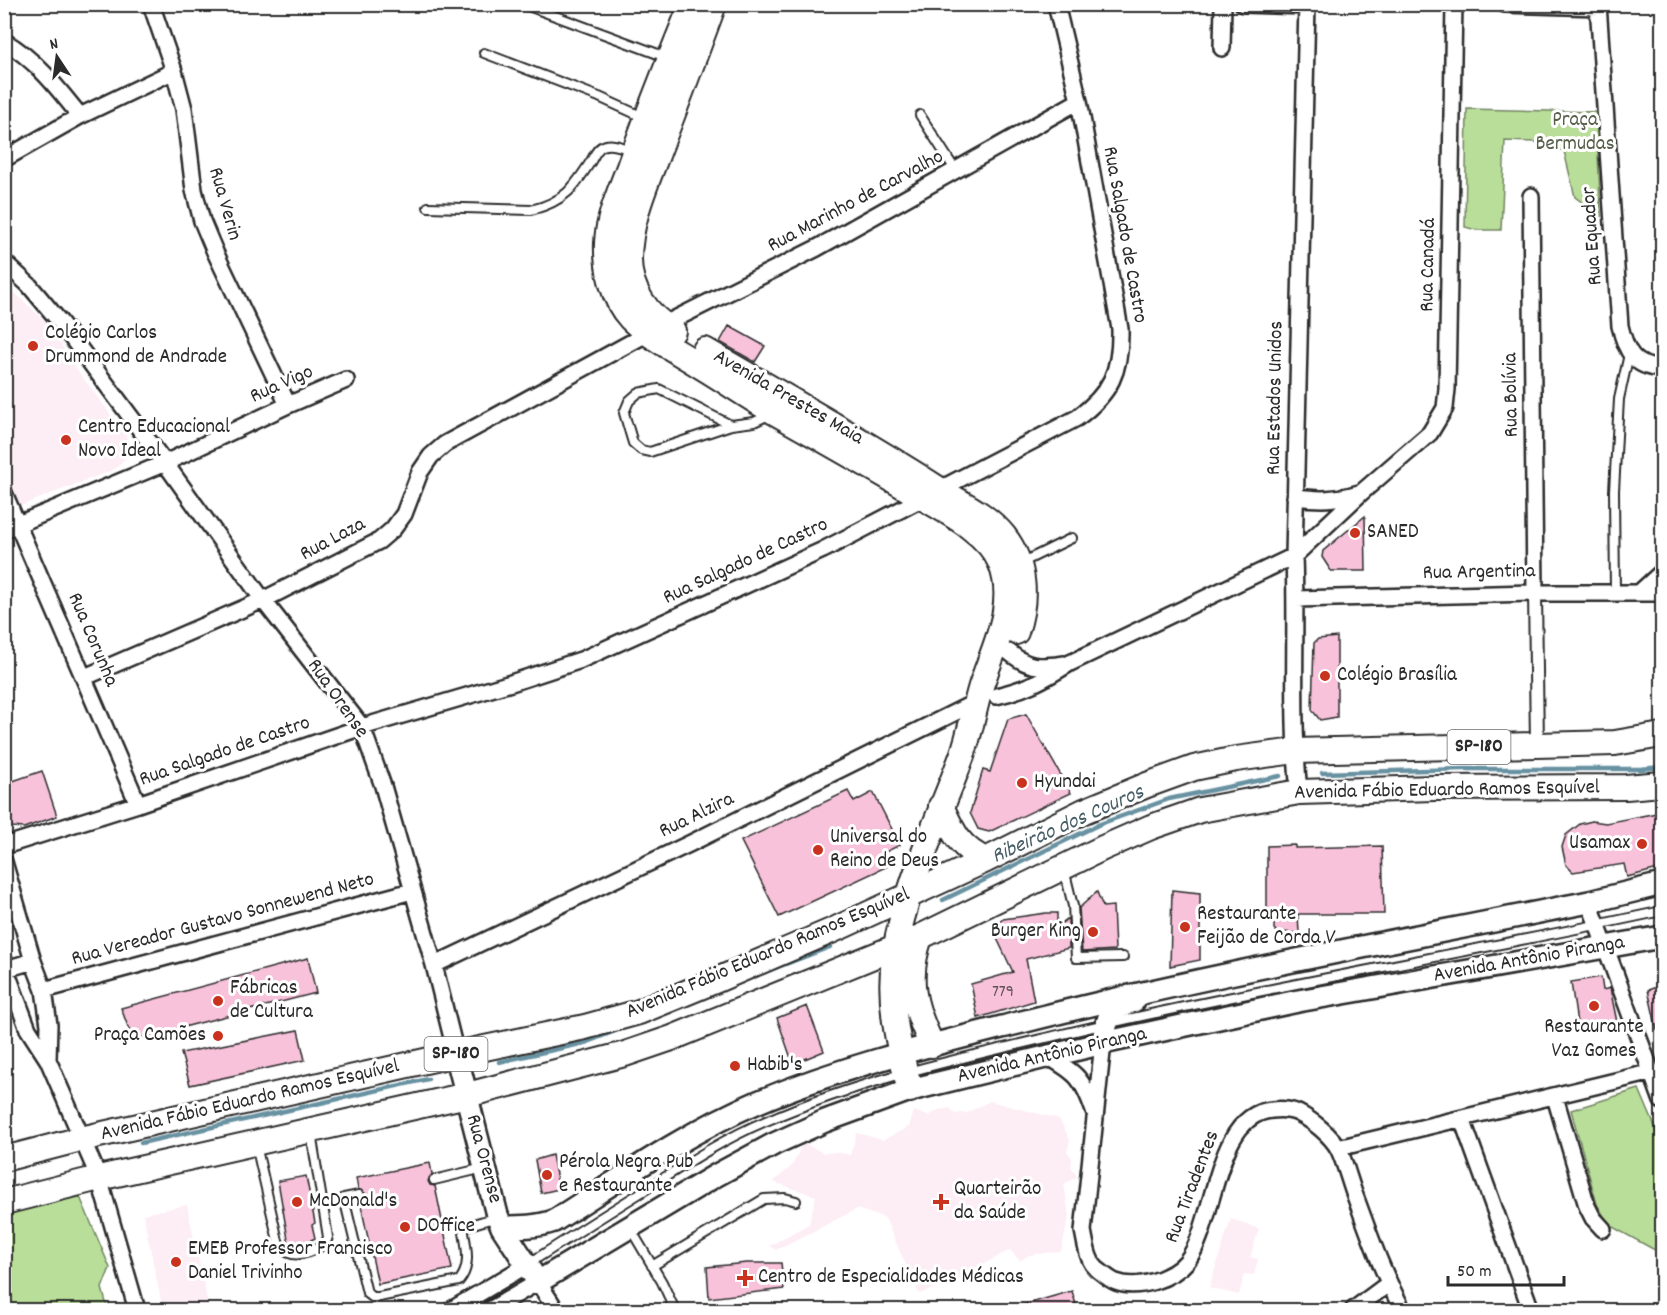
<svg xmlns="http://www.w3.org/2000/svg" width="1667" height="1315" viewBox="0 0 1667 1315" font-family="Dekko,sans-serif">
<rect width="100%" height="100%" fill="#fff"/>
<filter id="ink" filterUnits="userSpaceOnUse"><feTurbulence type="fractalNoise" baseFrequency=".0167" numOctaves="2"/><feDisplacementMap in="SourceGraphic" scale="12" xChannelSelector="R" yChannelSelector="G"/><feConvolveMatrix kernelMatrix="1 2 1 2 8 2 1 2 1" color-interpolation-filters="sRGB"/></filter>
<g filter="url(#ink)">
<path fill="#fdedf4" d="M4,283L50,326L74,366L126,435L128,445V455L115,469L20,506L5,470Z
M990,1101L1059,1119L1070,1140L1067,1151L1072,1158L1071,1166L1077,1177L1064,1184L1069,1216L1061,1251L1029,1255L1020,1261L1010,1250L947,1284L919,1294L885,1218L857,1209L776,1250L769,1246L809,1224L816,1196L773,1182L792,1166L803,1143L824,1153L835,1152L850,1155L857,1133L883,1140L909,1127L914,1111L928,1116L939,1110L950,1108L955,1114L962,1113L965,1114Z
M187,1205L209,1310H163L143,1214Z
M1231,1219L1259,1229L1250,1257L1258,1259L1254,1275L1244,1274L1239,1295L1209,1288Z"/>
<path fill="#b9de99" stroke="#728462" stroke-width="1.5" d="M1467,109L1596,112L1601,216L1575,197L1564,151L1535,142L1505,141L1501,230H1476L1465,227Z
M1639,1089L1662,1143V1254L1609,1225L1597,1204L1571,1110Z
M80,1197L110,1268L102,1288L108,1310H5V1213L49,1202Z"/>
<g fill="none" stroke-linecap="round" stroke-linejoin="round">
<path stroke="#6892a2" stroke-width="4.5" d="M1322,773L1463,769H1640L1662,767
M943,900L1100,824L1169,799L1280,776
M765,972L830,947
M499,1062L585,1043L620,1029
M141,1143L428,1079"/>
</g>
<path fill="#f8c2db" stroke="#2b2b2b" stroke-width="1.5" d="M729,326L765,346L755,362L720,342Z
M1365,516L1366,571H1331L1322,557L1323,551Z
M1337,637V717L1320,720L1312,710L1314,643L1318,639Z
M1026,714L1071,793L989,832L978,829L970,813L983,770L990,772L1008,719Z
M42,771L57,816L24,828L11,827L4,823V784Z
M848,791L854,802L873,792L900,845L881,854L888,866L779,917L741,841Z
M1662,812V868L1627,877L1624,864L1573,872L1566,865L1562,847L1566,835L1580,824L1592,821L1606,823Z
M1295,845V848L1382,846L1384,914H1298L1299,933L1277,932L1274,929V915L1267,914V846Z
M1172,890L1200,893V960L1170,966Z
M1097,892L1103,907L1113,906L1115,950L1082,952L1079,908Z
M1046,913H1057V927L1068,918L1069,948L1026,959L1034,1001L978,1018L971,984L1013,972L992,928L1003,919Z
M308,958L316,993L133,1040L121,1008Z
M1601,977L1603,990L1610,988L1617,1022L1587,1030L1577,1023L1571,982Z
M1662,985V1029L1657,1030L1648,990Z
M807,1006L824,1051L793,1064L777,1018Z
M298,1030L305,1060L190,1085L181,1053Z
M552,1155L559,1189L541,1193L535,1160Z
M430,1163L432,1174L428,1181L430,1185L435,1186L452,1269L378,1284L360,1201L364,1197L365,1193L358,1189L356,1178Z
M306,1176L315,1223L312,1225L315,1238L311,1240V1245L301,1248L299,1242L289,1245L278,1181Z
M747,1263H781L784,1289L709,1298L707,1267Z
M1072,1291L1078,1311H1017L1016,1307Z"/>
<g fill="none" stroke-linecap="round" stroke-linejoin="round">
<g stroke="#2b2b2b" stroke-width="12">
<path id="service" d="M523,4L666,57
M484,53L599,97L645,118
M920,115L956,171
M428,207L531,210C564,202 574,188 591,161C594,156 597,148 603,146C611,142 622,147 630,150
M731,425L659,389L638,393L629,401L624,413L633,443L641,450L650,452L731,425L754,422L769,415
M1021,563L1072,538
M1615,592L1614,491L1619,399L1629,354
M1064,869L1073,906L1076,958L1123,957
M256,1145L278,1241C281,1247 285,1253 292,1254C303,1256 326,1248 328,1237L311,1133
M434,1180L484,1168
M359,1195L344,1198L367,1293L372,1297H379L459,1281C472,1266 466,1245 463,1227L497,1217
M630,1228L662,1282L675,1310
M528,1264C567,1239 606,1214 645,1190C684,1165 723,1139 766,1121C858,1081 956,1059 1054,1036C1256,988 1460,955 1662,911
M652,1266L764,1199L785,1198L796,1201"/>
</g>
<g stroke="#2b2b2b" stroke-width="16">
<path id="pedestrian" d="M1535,593L1537,745"/>
</g>
<g stroke="#2b2b2b" stroke-width="20">
<path id="minor" d="M151,4L174,71L184,109L194,190L202,221L215,252L288,405
M1243,4L1307,6
M1504,4L1598,7
M1598,4L1620,326C1626,351 1633,367 1662,369
M4,41C36,60 57,87 80,116
M1222,48L1223,4
M4,159L80,116L174,71
M1531,196L1535,593
M4,262L29,285L60,322L165,463L263,600L362,727L383,786L434,965L456,1054
M4,493L138,804
M1295,497C1320,500 1335,500 1359,493
M4,530L165,463L288,405L346,380
M1639,593L1662,572
M1296,599L1535,593H1662
M1009,652C1029,669 1039,667 1064,664
M85,677L263,600L379,541L393,529L404,514L420,472L431,456L445,444L663,325L817,248L1079,101
M996,696C1027,689 1043,680 1070,663L1294,556L1362,492L1430,433L1445,408L1447,389L1454,4
M1299,792C1291,714 1297,635 1294,556L1307,4
M4,846L138,804L362,727L511,683L581,660L823,550L1077,418C1111,393 1121,371 1120,329L1079,101L1056,4
M4,862L33,961L44,990L49,1025L48,1060L99,1178L137,1310
M1589,902L1662,1101
M4,965L28,1029L48,1060
M434,965L689,844L976,702
M6,969L33,961
M44,990L412,891
M1103,1043L1083,1231C1086,1244 1087,1260 1097,1269C1102,1273 1110,1280 1116,1282C1138,1290 1172,1279 1187,1261C1216,1224 1214,1114 1272,1110C1281,1109 1289,1109 1298,1113C1312,1120 1332,1136 1339,1150C1345,1163 1349,1179 1354,1193C1369,1233 1382,1273 1403,1310
M1047,1056C1077,1073 1083,1079 1094,1111
M1555,1097L1587,1206L1593,1218L1603,1229
M1462,1119L1531,1310
M1338,1148L1653,1072
M451,1310L527,1265
M490,1310L538,1282L556,1310
M1353,1310L1388,1284"/>
</g>
<g stroke="#2b2b2b" stroke-width="26">
<path id="secondary" d="M1103,1043C1106,1018 1109,1009 1134,1001
M456,1054L497,1215L502,1227L538,1282L715,1176L774,1144L825,1121L910,1090L1103,1043L1298,1001L1662,937
M502,1227C520,1227 537,1227 554,1221C620,1179 685,1133 758,1102C841,1067 927,1046 1014,1024C1204,975 1397,941 1589,902L1662,884"/>
</g>
<g stroke="#2b2b2b" stroke-width="28">
<path id="primary" d="M692,4C670,58 648,112 629,167C620,191 608,217 607,243C606,268 613,300 630,318C650,338 679,352 702,367C727,382 751,399 776,413C818,437 861,461 903,486C935,506 986,528 1001,564C1017,606 994,646 981,686C974,709 970,734 962,756C939,818 905,888 895,952C887,999 898,1045 910,1090
M673,331C648,316 629,290 629,260C629,219 648,180 662,142C680,96 697,50 714,4
M705,350C782,395 859,438 934,486C958,502 986,513 1004,536C1026,564 1027,600 1016,632
M941,806C953,832 959,848 986,860
M920,937C906,979 913,1006 932,1045
M4,1159L81,1139L456,1054L585,1027L639,1012L717,980L838,928L986,860L1084,811L1147,785L1194,768L1236,759L1295,751L1615,743L1662,735
M4,1202L99,1178L467,1095L625,1054L672,1038L920,937L1103,848L1151,827L1200,810L1299,792L1434,788L1626,787L1662,784"/>
</g>
<use href="#service" stroke="#fff" stroke-width="8"/>
<use href="#pedestrian" stroke="#fff" stroke-width="12"/>
<use href="#minor" stroke="#fff" stroke-width="15"/>
<use href="#secondary" stroke="#fff" stroke-width="21"/>
<use href="#primary" stroke="#fff" stroke-width="24"/>
</g>
</g>
<g fill="#c8321e" stroke="#fff" stroke-width="2">
<circle cx="33" cy="346" r="6"/>
<circle cx="66" cy="440" r="6"/>
<circle cx="1355" cy="533" r="6"/>
<circle cx="1325" cy="676" r="6"/>
<circle cx="1022" cy="783" r="6"/>
<circle cx="1642" cy="844" r="6"/>
<circle cx="818" cy="850" r="6"/>
<circle cx="1185" cy="927" r="6"/>
<circle cx="1093" cy="932" r="6"/>
<circle cx="218" cy="1001" r="6"/>
<circle cx="1594" cy="1006" r="6"/>
<circle cx="218" cy="1036" r="6"/>
<circle cx="735" cy="1066" r="6"/>
<circle cx="547" cy="1175" r="6"/>
<circle cx="297" cy="1202" r="6"/>
<path d="M938 1193h6v6h6v6h-6v6h-6v-6h-6v-6h6z"/>
<circle cx="405" cy="1227" r="6"/>
<circle cx="176" cy="1262" r="6"/>
<path d="M742 1269h6v6h6v6h-6v6h-6v-6h-6v-6h6z"/>
</g>
<g text-anchor="middle" dominant-baseline="central" stroke-width="6" stroke-linejoin="round" paint-order="stroke">
<g font-size="18" fill="#5e5157">
<text x="1003" y="992">779</text>
</g>
<g fill="#fff" stroke="#6b6b6b" stroke-width="1.5">
<rect x="1447.5" y="730" width="63" height="34" rx="4.5"/>
<rect x="424.5" y="1037" width="63" height="34" rx="4.5"/>
</g>
<g font-size="20" font-weight="bold" fill="#2b2b2b">
<text x="1479" y="747">SP-180</text>
<text x="456" y="1054">SP-180</text>
</g>
<g font-size="21" fill="#56614c" stroke="#fff">
<text x="1575" y="121">Praça<tspan x="1575" dy="24">Bermudas</tspan></text>
</g>
<g font-size="21" fill="#2b2b2b" stroke="#fff">
<text transform="translate(856 202) rotate(-28)">Rua Marinho de Carvalho</text>
<text transform="translate(224 204) rotate(74)">Rua Verin</text>
<text transform="translate(1124 235) rotate(80)">Rua Salgado de Castro</text>
<text transform="translate(1593 236) rotate(-94)">Rua Equador</text>
<text transform="translate(1429 265) rotate(-89)">Rua Canadá</text>
<text transform="translate(282 385) rotate(-24)">Rua Vigo</text>
<text transform="translate(1512 395) rotate(-91)">Rua Bolívia</text>
<text transform="translate(788 398) rotate(30)">Avenida Prestes Maia</text>
<text transform="translate(1276 398) rotate(-89)">Rua Estados Unidos</text>
<text transform="translate(333 540) rotate(-28)">Rua Laza</text>
<text transform="translate(746 562) rotate(-25)">Rua Salgado de Castro</text>
<text transform="translate(1479 573) rotate(-1)">Rua Argentina</text>
<text transform="translate(92 640) rotate(67)">Rua Corunha</text>
<text transform="translate(337 699) rotate(55)">Rua Orense</text>
<text transform="translate(225 752) rotate(-19)">Rua Salgado de Castro</text>
<text transform="translate(1447 791) rotate(-1)">Avenida Fábio Eduardo Ramos Esquível</text>
<text transform="translate(697 816) rotate(-26)">Rua Alzira</text>
<text transform="translate(223 920) rotate(-15)">Rua Vereador Gustavo Sonnewend Neto</text>
<text transform="translate(768 954) rotate(-23)">Avenida Fábio Eduardo Ramos Esquível</text>
<text transform="translate(1529 960) rotate(-10)">Avenida Antônio Piranga</text>
<text transform="translate(1052 1056) rotate(-13)">Avenida Antônio Piranga</text>
<text transform="translate(250 1101) rotate(-13)">Avenida Fábio Eduardo Ramos Esquível</text>
<text transform="translate(483 1159) rotate(75)">Rua Orense</text>
<text transform="translate(1193 1187) rotate(-69)">Rua Tiradentes</text>
</g>
<g font-size="21" fill="#2b2b2b" stroke="#fff" text-anchor="start">
<text x="45" y="334">Colégio Carlos<tspan x="45" dy="24">Drummond de Andrade</tspan></text>
<text x="78" y="428">Centro Educacional<tspan x="78" dy="24">Novo Ideal</tspan></text>
<text x="1367" y="533">SANED</text>
<text x="1337" y="676">Colégio Brasília</text>
<text x="1034" y="783">Hyundai</text>
<text x="830" y="838">Universal do<tspan x="830" dy="24">Reino de Deus</tspan></text>
<text x="1630" y="844" text-anchor="end">Usamax</text>
<text x="1197" y="915">Restaurante<tspan x="1197" dy="24">Feijão de Corda V</tspan></text>
<text x="1081" y="932" text-anchor="end">Burger King</text>
<text x="230" y="989">Fábricas<tspan x="230" dy="24">de Cultura</tspan></text>
<text x="1594" y="1028" text-anchor="middle">Restaurante<tspan x="1594" dy="24">Vaz Gomes</tspan></text>
<text x="206" y="1036" text-anchor="end">Praça Camões</text>
<text x="747" y="1066">Habib's</text>
<text x="559" y="1163">Pérola Negra Pub<tspan x="559" dy="24">e Restaurante</tspan></text>
<text x="954" y="1190">Quarteirão<tspan x="954" dy="24">da Saúde</tspan></text>
<text x="309" y="1202">McDonald's</text>
<text x="417" y="1227">DOffice</text>
<text x="188" y="1250">EMEB Professor Francisco<tspan x="188" dy="24">Daniel Trivinho</tspan></text>
<text x="758" y="1278">Centro de Especialidades Médicas</text>
</g>
<g font-size="22" font-style="italic" fill="#495f67" stroke="#fff">
<text transform="translate(1068 825) rotate(-24)">Ribeirão dos Couros</text>
</g>
</g>
<rect width="1667" height="1315" fill="none" stroke="#fff" stroke-width="24"/>
<rect x="12" y="12" width="1643" height="1291" fill="none" stroke="#2b2b2b" stroke-width="2" filter="url(#ink)"/>
<g transform="translate(57 57) rotate(347)" stroke="#ffffff" stroke-width="4.5" paint-order="stroke">
<path d="M0-4.5L10 22L0 15L-10 22Z" fill="#2b2b2b"/>
<text y="-9" font-size="16" font-weight="bold" text-anchor="middle" fill="#2b2b2b">N</text>
</g>
<path d="M1448 1276v9h116v-9" fill="none" stroke="#2b2b2b" stroke-width="3"/>
<text x="1457" y="1276" font-size="18" fill="#2b2b2b" stroke="#ffffff" stroke-width="4.5" paint-order="stroke">50 m</text>
</svg>
